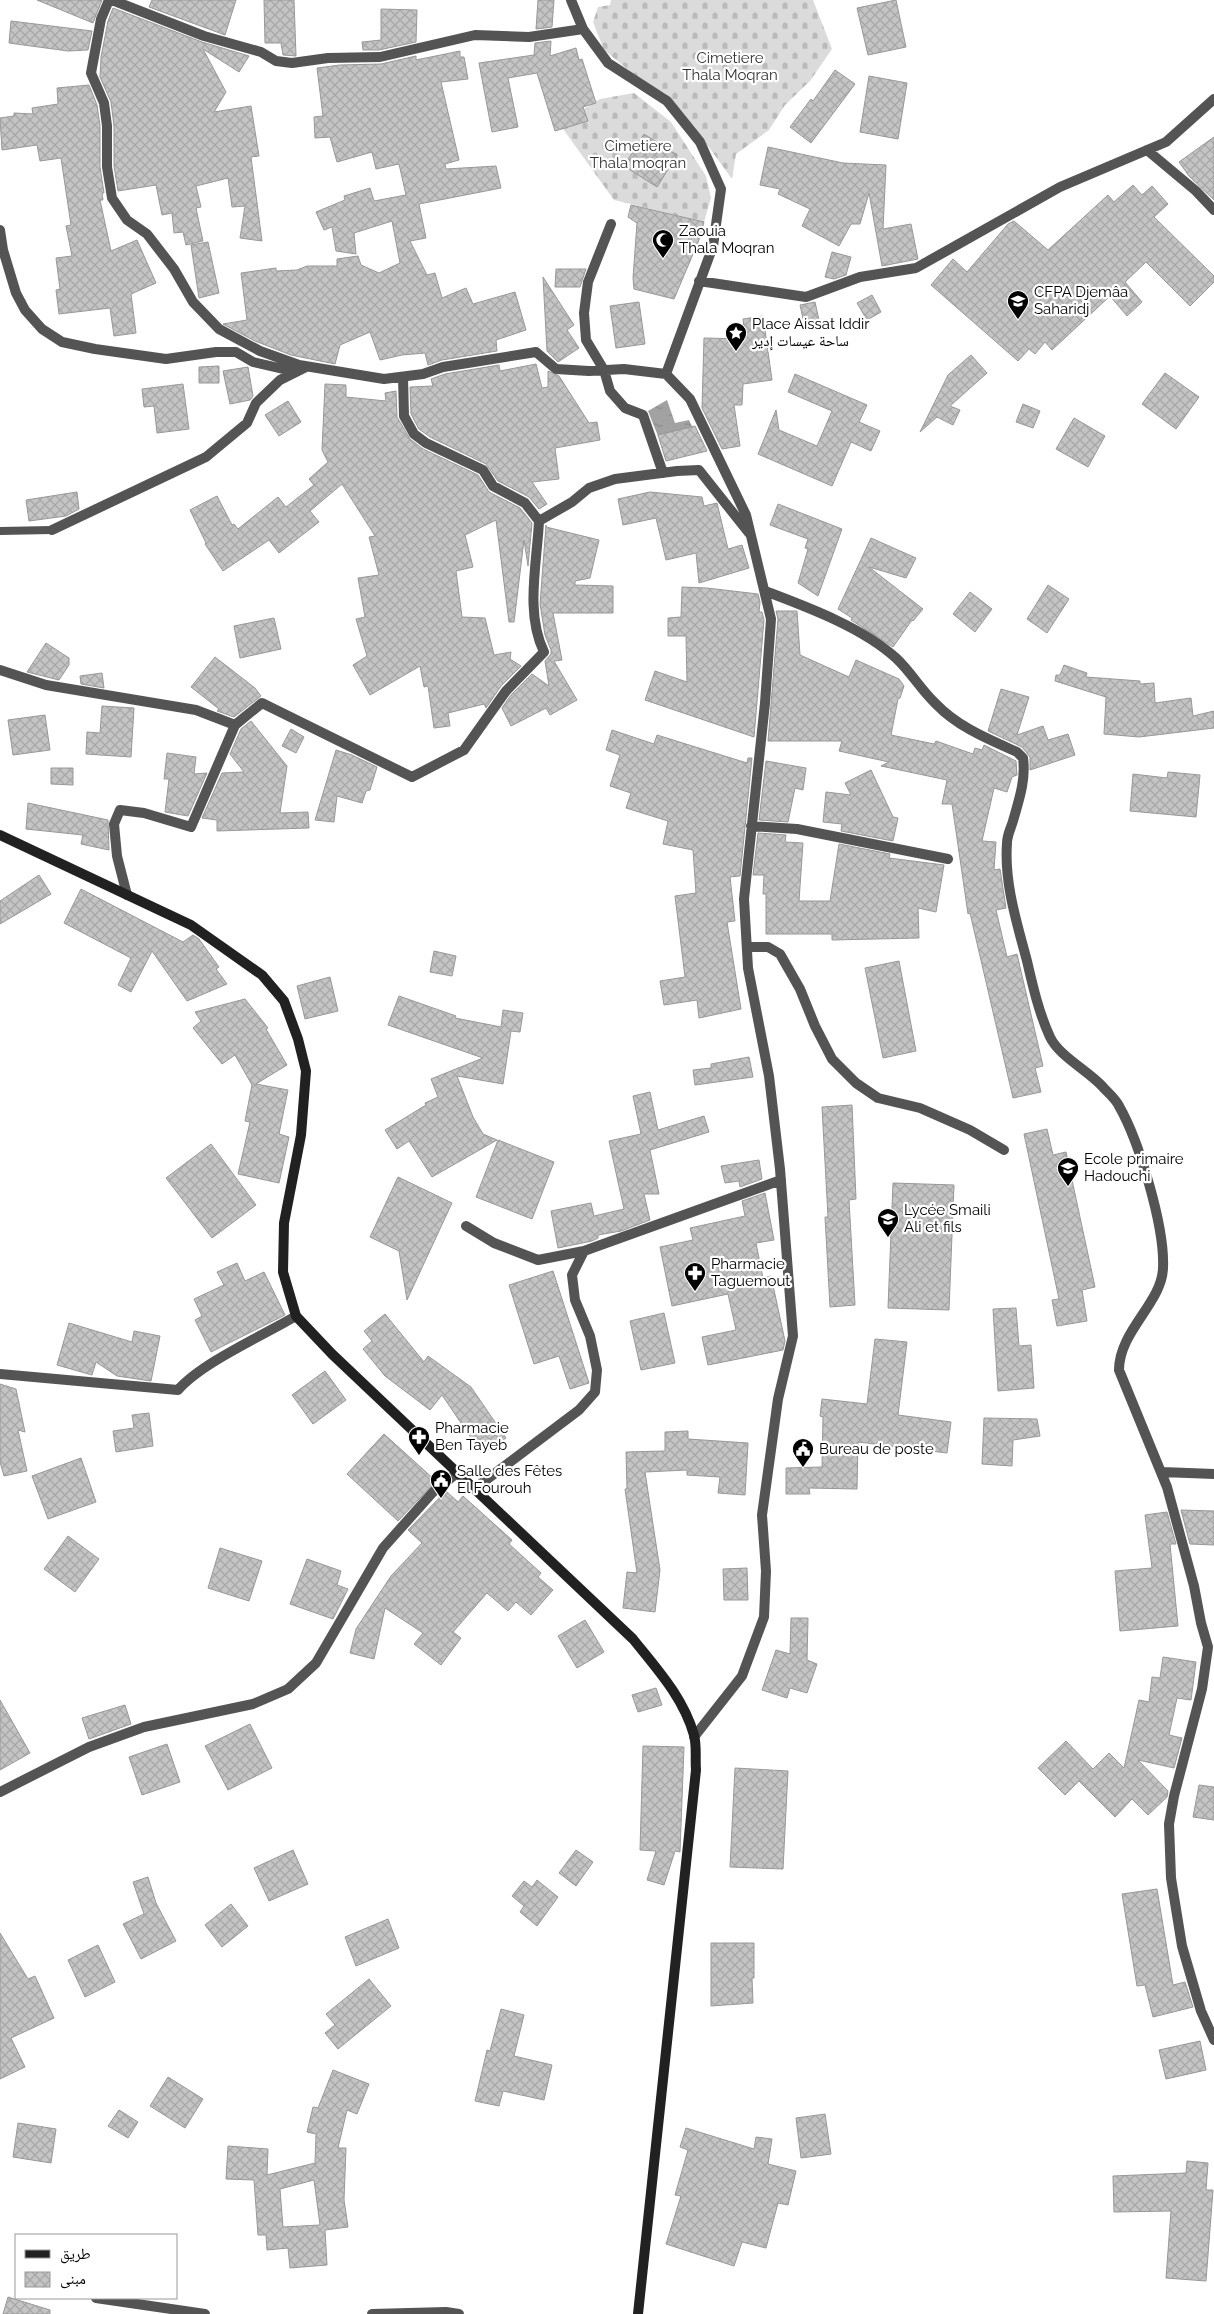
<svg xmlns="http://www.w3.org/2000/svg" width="1214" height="2314" viewBox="0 0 1214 2314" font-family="Raleway,'Noto Naskh Arabic',sans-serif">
<defs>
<pattern id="cemetery-stones" width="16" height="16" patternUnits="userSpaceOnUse" patternTransform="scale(1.25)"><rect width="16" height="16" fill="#dbdbdb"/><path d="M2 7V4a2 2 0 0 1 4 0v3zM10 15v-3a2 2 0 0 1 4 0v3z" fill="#bababa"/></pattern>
<pattern id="water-ripples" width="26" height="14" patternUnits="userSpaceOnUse" patternTransform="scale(1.25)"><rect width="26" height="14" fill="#a2a2a2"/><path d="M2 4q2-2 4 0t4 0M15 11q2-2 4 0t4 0" fill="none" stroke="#8a8a8a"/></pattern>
<pattern id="building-cross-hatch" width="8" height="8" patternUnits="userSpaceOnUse" patternTransform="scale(1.25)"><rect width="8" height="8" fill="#c4c4c4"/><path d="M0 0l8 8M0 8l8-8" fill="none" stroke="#a7a7a7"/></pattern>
</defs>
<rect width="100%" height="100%" fill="#fff"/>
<path fill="url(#cemetery-stones)" d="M611,0H813L832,49L810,81L785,105L769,130L736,154L732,179L697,131L666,94L636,76L604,50L593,22L598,7L610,5Z
M634,93L671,122L706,176L711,198L704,222L614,200L556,119L580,112L600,99Z"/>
<path fill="url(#water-ripples)" d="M667,400L675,423L689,420L700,443L666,456L648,411Z"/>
<path fill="url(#building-cross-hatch)" stroke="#989898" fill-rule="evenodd" d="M37,0H102L93,23Z
M152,0H236L225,35L149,7Z
M264,0H294L296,56L283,55L281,43H265Z
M538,0H554L552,27L536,29Z
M896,0L906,47L868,55L857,8Z
M113,8L202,42L249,56L239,72L203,49L226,92L214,112L251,106L259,156L251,157L262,241L240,238L245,206L232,207L228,178L196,186L201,207L196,208L203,241L186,245L183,232L174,233L172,213L162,215L156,185L118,191L114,166V126L111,102L100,77L101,57L108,21Z
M381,9L417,10L416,42L379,50H363L362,42L381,40Z
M11,21L92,31L88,50L68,51L9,43Z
M551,41L550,56L576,48L579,60L582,59L596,103L583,107L588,121L555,131L537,73L508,78L518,127L492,132L479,63L534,55L535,43Z
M460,51V57H464L468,79L441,82L459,160L445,164L446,169L496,166L501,188L419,204L426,238L410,241L427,275L435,273L442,298L466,288L473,304L515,292L526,330L496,340L497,351L442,360L428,365L425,353L402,355L380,360L370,332L340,345L335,364L291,355L255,341L223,324L247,320L241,273L276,268V271L297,270L307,266H337V259L358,256L361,265L379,273L400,263L392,221L354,233L356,254L336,251L332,227L324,230L316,212L345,200L344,196L370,188L374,201L406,195L399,164L376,169L372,152L337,162L330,137L315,138L314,117L323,116L317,68L340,65L381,64L416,56V60Z
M835,70L855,84L811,143L790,127L811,99L813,101Z
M869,76L907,83L898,139L860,132Z
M89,85L97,105L100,126V167L104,193H102L103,200H100L111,251L137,240L156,283L131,294L136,333L114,336L110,308L59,314L56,290L60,289L56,258L72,256L66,226L71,225L61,158L40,161L37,145L2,150L0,118L14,116V113L33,114L32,108L58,104L57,88Z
M644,134L677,155L657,187L624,166Z
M1214,137V200L1189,176L1179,162Z
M768,147L843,163L886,165L883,229L911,224L918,259L882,266L869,193L860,224H851L839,246L802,226L810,209L778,194L780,189L760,185Z
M1133,185L1142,195L1152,186L1168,204L1154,217L1214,276V282L1190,306L1146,262L1125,282L1142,302L1127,316L1110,296L1052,350L1045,342L1035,354L1029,349L1018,361L931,285L953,259L967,272L1008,224L1014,221L1048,250L1108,195L1114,202Z
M631,205L704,222L699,240L674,299L634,289L633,278L637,223L628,217Z
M208,242L219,293L199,298L191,245Z
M832,252L851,257L846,275L834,279L825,277Z
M556,269H586L580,287H555Z
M543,277L574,325L567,330L579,348L558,362L547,351Z
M872,295L881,312L867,320L857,303Z
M639,302L645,344L616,348L610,306Z
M815,302L819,320L804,323L800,305Z
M763,316L772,380L743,384L742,405H734L740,446L722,449L702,408L704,338L745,339L743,319Z
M971,355L987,373L950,406L960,410L953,425L937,417L920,432L948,375Z
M536,364L542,388L548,387V371L559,376L589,423L597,422L600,440L555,448L559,479L532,482L547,504L539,509L529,497L498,481L486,464L430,437L419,429L411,414L410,387L433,386L431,379L445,374L499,365L500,371Z
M219,366V383H199V367Z
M248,367L253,396L250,400L230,404L223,371Z
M1165,373L1199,397L1176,429L1142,404Z
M795,374L867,405L859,422L880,431L871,451L851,442L832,486L758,454L776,410L779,430L817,446L832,411L788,392Z
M183,384L189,429L157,433L154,406L144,407L142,389Z
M325,384L346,385V397L386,401L385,393L396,391L397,417L410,439L423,449L478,475L489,492L520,508L532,523L528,566L524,540L514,622H509L496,520L465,535L473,567L456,571L462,617L485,618L494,655L511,652L510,659L521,666L501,686L486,708L484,704L448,713L450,726L434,728L428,686L424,687L420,666L370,695L353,665L367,656L356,619L365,617L358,578L379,575L369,537L375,536L342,484L310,511L319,522L279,553L269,540L223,571L205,544L206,543L190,510L217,496L232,525L234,524L238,529L278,497L286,507L314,485L309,479L328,462L322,450Z
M288,401L301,422L279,436L265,415Z
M1023,404L1040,411L1033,428L1016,422Z
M1074,418L1105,436L1088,467L1056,449Z
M695,426L707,451L666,461L658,435Z
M77,492L79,509L66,516L29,521L26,500Z
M650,492L702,497L704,506L717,503L728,549L742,545L749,568L699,583L696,553L666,560L656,518L623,525L618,499Z
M778,504L842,529L818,596L798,583L808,549L805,548L808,539L770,525Z
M546,525V527L599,540L590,578L575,581V585L613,586V613H553L562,660L554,661L577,700L550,715L546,708L511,726L502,708L511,695L532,674L549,686L545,661L551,654V650L545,635L540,604Z
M871,538L916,558L906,578L869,567L923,609L913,621L912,620L893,647L851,620L852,618L838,609Z
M1048,585L1069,599L1047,633L1027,619Z
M682,587L707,588L758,594L760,602L759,612H762L764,620L754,737L645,700L655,671L687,682L686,636H668V618L681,617Z
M970,592L992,609L975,632L953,614Z
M776,611H797L800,655L849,677L856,660L899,679L904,686L900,698L898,699L891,735L934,744L936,741L973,754L975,748L982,750L984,745L1016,761L1017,775L1012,777L1007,792L994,788L982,841L996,842L994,870L1000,869L1006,908L996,910L1007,957L1017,954L1043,1066L1035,1068L1041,1092L1013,1098L970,913L968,914L952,804H942L947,780L881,766L889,762L839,751L842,741H768L778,619Z
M274,618L281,649L240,658L234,626Z
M46,643L69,658V665L59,680L27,672Z
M215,657L255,688L261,696L234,717L217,711L219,709L191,687Z
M1064,665L1087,673L1086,677L1140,681V684L1154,683L1155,703L1191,698L1193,716L1214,711V728L1139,737L1104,734L1106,697L1055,681L1056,675H1060Z
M102,673L104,688L81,684L80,676Z
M1001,689L1029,697L1017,735L1043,726L1048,740L1068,734L1075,755L1030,770V757L1022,747L988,731Z
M102,706L134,708L131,757L86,754L87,732L100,733Z
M45,715L50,750L13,755L8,720Z
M251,721L287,766L280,813L308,812L309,828L217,831V820L202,818L222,773L244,772L230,754L241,729Z
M291,729L304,737L296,753L282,746Z
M612,730L654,744L657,735L747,763L748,758H752L740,876L730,877L735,921L727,922L741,1009L699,1018L697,1000L664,1005L660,981L685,977L675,896L696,893L693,850L663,844L668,821L626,808L631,793L610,786L620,755L606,750Z
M336,750L352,755L377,767L370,790L366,791L362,803L337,796L334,822L315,820Z
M167,753L196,757L194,774L207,773L188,816L165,812L169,779H164Z
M766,761L806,768L803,790L795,788L788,822L759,820Z
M51,768H73V785L51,784Z
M871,770L893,817L898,818L893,841L841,831L842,824L823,822L826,792L851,795L845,783Z
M1168,772L1200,775L1196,817L1130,811L1133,774L1167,778Z
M28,803L108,820L109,850L81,844L83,835L26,829Z
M758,833L786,835L785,842L803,843L799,901H830L839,844L890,854L889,858L944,865L936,912L918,908L919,938L832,940V934H766V894H763L764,875H753Z
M39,875L51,894L0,924V901Z
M81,889L183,942L193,935L199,939L219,967L216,969L227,984L187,1001L152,951L131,992L118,985L131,958L64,923Z
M434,951L456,956L452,976L430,972Z
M899,961L916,1051L883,1058L865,968Z
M330,977L338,1011L305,1019L297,986Z
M399,996L456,1016L455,1018L501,1027L503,1010L523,1013L520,1032L511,1031L503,1084L457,1076L473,1117L483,1134L497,1140L432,1177L409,1141L397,1149L385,1130L426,1105L425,1103L438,1097L431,1079L483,1058L388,1025Z
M245,999L268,1028L266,1029L287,1065L256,1084L288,1090L279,1134L289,1137L279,1183L238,1174L250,1122L245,1121L252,1085L235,1055L222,1064L193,1028L201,1021L195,1012Z
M749,1057L753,1077L695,1085L693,1070L711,1068V1064Z
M650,1092L658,1130L704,1116L709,1132L650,1150L659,1194H644L650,1220L621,1231L598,1235V1238L592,1241L558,1248L551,1211L591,1203L594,1216L624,1209L609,1141L641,1134L633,1096Z
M852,1105L856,1199L849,1200L855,1305L830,1307L825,1217H828L822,1107Z
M1047,1129L1053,1155L1066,1152L1095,1287L1082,1290L1087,1321L1057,1326L1052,1300L1059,1299L1024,1134Z
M498,1140L554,1162L532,1219L476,1197Z
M211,1144L256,1205L212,1238L166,1178Z
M759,1160L762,1179L740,1187L739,1181L725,1183L721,1166Z
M398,1177L452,1203L407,1300L399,1251L370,1237Z
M893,1183L954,1185L949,1310L888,1308Z
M765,1193L774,1240L756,1243L763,1278L771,1276L785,1341L783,1350L708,1365L702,1337L736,1330L728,1294L672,1306L660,1247L693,1240L690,1228L745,1216L742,1201Z
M237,1263L245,1281L264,1272L285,1315L211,1352L195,1320L202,1316L194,1299L224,1285L217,1272Z
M553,1271L589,1383L570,1389L559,1356L534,1364L509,1285Z
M1016,1308L1019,1346L1031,1345L1034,1388L998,1391L993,1309Z
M664,1313L675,1363L641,1370L630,1321Z
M385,1314L424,1362L428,1356L471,1387L506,1438L482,1454L442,1395L430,1410L385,1376L363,1349L372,1341L364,1331Z
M69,1323L132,1342L134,1331L160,1336L151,1381L117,1376L96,1362L92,1375L57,1365Z
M875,1339L907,1342L898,1415L951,1422L947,1453L858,1442L857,1489L809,1488L810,1494H786V1468L822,1467L823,1417L820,1416L822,1399L867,1404Z
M325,1371L346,1400L313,1424L292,1395Z
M0,1384L16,1389L25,1432L18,1430L27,1471L4,1476L0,1462Z
M149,1413L153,1446L116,1452L113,1431L134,1428L132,1415Z
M984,1418L1037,1419L1040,1436L1013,1440L1012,1466L982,1464Z
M688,1431V1439L748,1443L745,1495L718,1493L720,1477L687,1475V1470L645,1472L660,1570L655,1612L623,1608L627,1572L637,1573L625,1489H627L626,1452L665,1451V1432Z
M384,1434L436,1481L398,1521L347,1474Z
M81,1458L96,1502L48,1519L32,1476Z
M446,1491L458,1502L463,1496L512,1540L509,1544L541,1573L538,1577L553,1590L531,1615L516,1602L508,1611L487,1593L453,1632L461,1638L441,1665L414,1644L423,1633L385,1608L374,1659L350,1653L356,1629L391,1576L422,1543L408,1530Z
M1181,1510L1214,1511V1545L1190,1544Z
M1167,1512L1176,1544H1170L1178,1626L1120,1631L1115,1571L1152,1568L1145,1515Z
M68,1536L99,1559L75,1592L44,1569Z
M220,1548L262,1561L249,1601L208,1588Z
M307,1559L341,1571L337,1585L348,1589L333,1619L290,1604Z
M747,1568L748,1600H724L723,1569Z
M791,1618H808L807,1660L817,1664L807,1693L790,1688L787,1698L762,1690L776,1650L790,1654Z
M585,1620L604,1652L577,1668L558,1636Z
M1163,1657L1196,1662L1191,1700L1177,1698L1169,1735L1182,1738L1174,1768L1138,1760L1168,1791L1167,1797L1148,1815L1132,1799L1115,1817L1079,1781L1065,1795L1038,1768L1066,1741L1093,1769L1109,1753L1124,1768L1139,1700L1149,1702L1152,1677L1160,1678Z
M656,1688L662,1705L638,1712L632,1695Z
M0,1700L30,1753L0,1770Z
M125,1705L131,1724L89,1739L82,1718Z
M250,1724L272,1768L228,1790L205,1746Z
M167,1744L180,1782L142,1795L129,1757Z
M643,1746L684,1747L680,1852L675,1851L664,1885L647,1880L656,1851L640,1850Z
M735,1768L788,1771L783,1869L730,1867Z
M1199,1785L1214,1787V1820L1193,1817Z
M293,1850L308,1884L269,1901L254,1868Z
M576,1850L593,1862L576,1886L559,1873Z
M148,1877L156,1903L176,1941L141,1959L123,1924L144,1914L133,1882Z
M537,1880L558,1897L537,1926L520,1912L524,1906L512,1896L524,1881L532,1887Z
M1157,1889L1173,1985L1185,1982L1193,2007L1153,2017L1145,1985L1137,1986L1122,1894Z
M231,1904L248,1926L222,1947L205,1925Z
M388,1919L399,1948L356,1966L345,1937Z
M0,1933L28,1979L35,1976L54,2018L11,2038L25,2067L0,2079Z
M711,1943H754V1978H752L753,2003L711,2006Z
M98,1945L115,1982L85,1997L68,1960Z
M369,1979L391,2006L338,2049L325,2033L335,2025L326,2014Z
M501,2009L524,2015L514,2056L552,2065L544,2100L503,2091L499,2106L475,2101L487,2050L490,2051Z
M1200,2041L1206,2070L1166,2079L1159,2050Z
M333,2070L369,2084L357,2114L347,2110L338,2148H346L344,2200L348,2227L325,2230L327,2265L290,2268L288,2248L267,2250L266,2235H258L254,2180L226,2179L228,2146L268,2149L267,2175L315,2163L316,2134L307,2132L313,2107L318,2108ZM314,2180L320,2225L283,2227L280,2189Z
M168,2077L203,2099L185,2128L150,2106Z
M119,2110L138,2122L128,2138L108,2126Z
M825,2114L831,2154L801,2158L796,2118Z
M18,2123L56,2129L51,2163L13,2157Z
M686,2128L754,2149L756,2137L772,2139L768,2164L796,2171L788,2205L778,2203L766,2248L742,2242L734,2266L666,2244L681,2196L675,2195L688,2150L680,2147Z
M1187,2161L1208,2163L1206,2190H1213L1206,2281L1166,2278L1171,2211L1114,2212L1113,2176L1186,2173Z
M8,2297L50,2310V2314H3Z"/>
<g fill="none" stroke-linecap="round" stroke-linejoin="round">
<path stroke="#545454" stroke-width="8" d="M0,531L52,530"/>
<path stroke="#545454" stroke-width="10" d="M109,0L101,19L91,73L104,103L107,126V167L112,198L127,220L147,234L174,269L193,302L219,329L260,351L299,365L384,379L423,374L443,367L536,352L556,369L589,371L624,369L666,374L690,399L746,515L771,619L765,703L744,899L748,968L769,1076L780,1169L793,1336L778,1399L762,1515L766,1571L764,1617L742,1676L694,1737
M112,0L204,36L261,52L276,61L292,63L328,58L380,57L475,35L529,37L583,29
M571,0L583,29L608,63L667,101L700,142L721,189L713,246L666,374
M1147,150L1196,191L1214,210
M611,224L588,282L584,313L586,340L604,370L610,391L625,408L643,415L663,473
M0,230L3,250L16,293L25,310L42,329L62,342L95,349L166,359L216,352H236L253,362L296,372L306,367
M699,281L806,297L860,277L916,268L1060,187L1166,142L1214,99
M403,377L404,416L414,434L426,443L483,470L493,486L525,503L539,521L572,502L589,488L615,479L677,471L699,470L749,533
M52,530L206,457L247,423L256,403L280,380L296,372
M765,591C807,607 862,627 896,658C911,672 921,690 936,704C958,727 988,739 1017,752L1023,758C1026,780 1019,800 1013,821C1011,828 1007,835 1007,843C1004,883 1017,923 1027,961C1033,987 1039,1013 1050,1037C1059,1056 1087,1070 1102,1086C1107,1092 1115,1098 1119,1106C1139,1141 1165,1227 1163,1268C1162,1303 1119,1331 1119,1370L1167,1487L1194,1586L1201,1623L1208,1647L1202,1689L1174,1796L1169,1824L1171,1878L1182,1946L1201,2011L1214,2040
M0,670L46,685L196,710L235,725
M751,826L797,829L948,859
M127,895L117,856L114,824L120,810L144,813L191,827L235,725L262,703L412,777L464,750L506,691L544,652C525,613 537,564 539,521
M747,947H768L780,954L800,989L815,1026L832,1059L856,1083L878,1098L920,1108L970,1130L1004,1150
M466,1226L494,1243L538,1260L584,1251
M0,1374L178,1390C201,1363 264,1335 296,1316
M1162,1472L1214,1474
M474,1489L579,1410L595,1392L597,1370L590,1336L575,1300L572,1275L584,1251L781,1180
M0,1792L89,1747L144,1727L253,1704L288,1689L316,1663L383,1548L433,1492L457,1473
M96,2298L205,2314
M372,2314L446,2312L459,2314"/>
<path stroke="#212121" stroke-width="10" d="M0,835L191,925L262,975L284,1001L298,1039L306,1071L301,1135L284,1223L283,1272L296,1316L332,1354L633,1639C657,1669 683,1697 694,1735C697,1746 695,1759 696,1770L638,2314"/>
</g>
<defs>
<g id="mosque-pin" transform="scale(1.125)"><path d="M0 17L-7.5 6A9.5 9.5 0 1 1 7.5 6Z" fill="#000" stroke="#fff"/><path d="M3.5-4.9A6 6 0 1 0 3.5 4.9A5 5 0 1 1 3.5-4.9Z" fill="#fff"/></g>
<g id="university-pin" transform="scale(1.125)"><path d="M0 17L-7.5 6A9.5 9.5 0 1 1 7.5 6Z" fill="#000" stroke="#fff"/><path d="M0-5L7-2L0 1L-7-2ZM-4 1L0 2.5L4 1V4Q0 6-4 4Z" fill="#fff"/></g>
<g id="sight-pin" transform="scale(1.125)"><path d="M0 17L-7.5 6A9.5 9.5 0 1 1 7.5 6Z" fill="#000" stroke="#fff"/><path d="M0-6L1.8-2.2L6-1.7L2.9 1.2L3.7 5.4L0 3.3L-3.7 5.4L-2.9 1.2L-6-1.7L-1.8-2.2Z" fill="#fff"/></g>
<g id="school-pin" transform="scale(1.125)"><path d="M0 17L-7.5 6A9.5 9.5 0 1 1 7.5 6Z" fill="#000" stroke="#fff"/><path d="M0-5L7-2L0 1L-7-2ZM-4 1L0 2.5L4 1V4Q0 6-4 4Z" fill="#fff"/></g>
<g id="pharmacy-pin" transform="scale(1.125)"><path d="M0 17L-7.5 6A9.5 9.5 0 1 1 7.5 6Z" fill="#000" stroke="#fff"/><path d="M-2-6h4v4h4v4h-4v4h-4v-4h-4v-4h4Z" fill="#fff"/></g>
<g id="civic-pin" transform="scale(1.125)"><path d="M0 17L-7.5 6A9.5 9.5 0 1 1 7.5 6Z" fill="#000" stroke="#fff"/><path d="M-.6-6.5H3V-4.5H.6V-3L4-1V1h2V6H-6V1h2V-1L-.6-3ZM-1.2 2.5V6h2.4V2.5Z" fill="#fff"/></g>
</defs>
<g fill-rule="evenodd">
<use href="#mosque-pin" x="663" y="240"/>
<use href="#university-pin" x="1018" y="301"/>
<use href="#sight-pin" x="736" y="333"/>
<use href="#school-pin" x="1068" y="1168"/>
<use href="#school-pin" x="888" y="1219"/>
<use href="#pharmacy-pin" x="695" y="1273"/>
<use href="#pharmacy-pin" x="419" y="1437"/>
<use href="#civic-pin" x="803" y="1449"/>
<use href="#civic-pin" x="441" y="1480"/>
</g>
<g text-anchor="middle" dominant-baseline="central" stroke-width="4.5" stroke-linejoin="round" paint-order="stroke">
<g font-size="15" fill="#323232" stroke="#fff">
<text x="730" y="58">Cimetiere<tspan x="730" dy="17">Thala Moqran</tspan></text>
<text x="638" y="146">Cimetiere<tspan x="638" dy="17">Thala moqran</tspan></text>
</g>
<g font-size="15" fill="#000" stroke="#fff" text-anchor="start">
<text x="679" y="231">Zaouia<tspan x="679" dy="17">Thala Moqran</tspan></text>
<text x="1034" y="292">CFPA Djemâa<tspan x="1034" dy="17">Saharidj</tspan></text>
<text x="752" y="324">Place Aissat Iddir<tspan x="752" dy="17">ساحة عيسات إدير</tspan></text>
<text x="1084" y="1159">Ecole primaire<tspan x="1084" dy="17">Hadouchi</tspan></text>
<text x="904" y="1210">Lycée Smaili<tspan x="904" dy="17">Ali et fils</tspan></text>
<text x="711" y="1264">Pharmacie<tspan x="711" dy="17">Taguemout</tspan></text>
<text x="435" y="1428">Pharmacie<tspan x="435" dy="17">Ben Tayeb</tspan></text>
<text x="819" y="1449">Bureau de poste</text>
<text x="457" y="1471">Salle des Fêtes<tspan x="457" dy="17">El Fourouh</tspan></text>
</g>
</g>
<rect x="15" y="2234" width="162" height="65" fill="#ffffff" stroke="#999999"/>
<rect x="25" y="2250" width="25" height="8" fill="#212121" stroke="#999999"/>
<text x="60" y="2259" font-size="15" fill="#000000">طريق</text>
<rect x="25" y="2272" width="25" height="15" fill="url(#building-cross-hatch)" stroke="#999999"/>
<text x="60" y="2284" font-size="15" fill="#000000">مبنى</text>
</svg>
